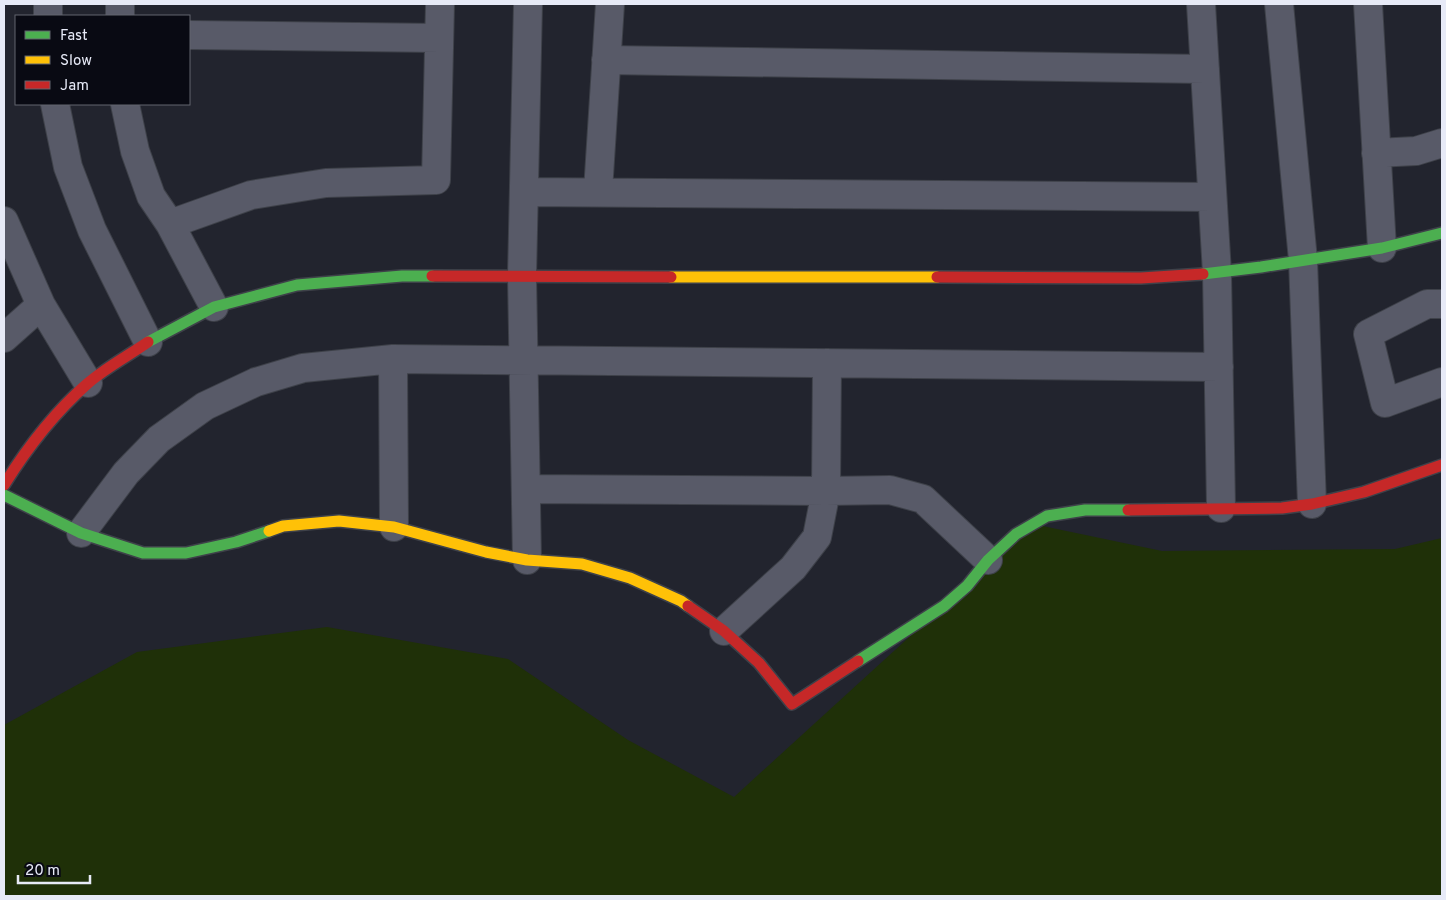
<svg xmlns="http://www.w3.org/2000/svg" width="1446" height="900" viewBox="0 0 1446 900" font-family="Overpass,sans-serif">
<rect width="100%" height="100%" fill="#22242e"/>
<path fill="#1f3008" d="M1033,524L1162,551L1395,549L1442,538V896H4V725L137,652L327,627L508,659L628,740L734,797Z"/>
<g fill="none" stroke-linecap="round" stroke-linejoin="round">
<g stroke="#3e4149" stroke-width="30">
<path id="street" d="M48,4V16
M1201,4L1217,273L1221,508
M1279,4L1303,260L1312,504
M1368,4L1382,248
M120,16V4
M189,35L439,38
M606,60L1205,69
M55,104L68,167L92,230L148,342
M125,104L135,151L151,196L170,224L214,307
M1376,153L1416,151L1442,143
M598,191L610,4
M524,192L1212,197
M4,221L41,305L88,383
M170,224L251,195L326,183L436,180L440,4
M1442,304H1427L1368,334L1385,403L1442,382
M4,338L41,305
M393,359L394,527
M526,489L826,491L890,490L923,499L988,560
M81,533L126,473L159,439L205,406L256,382L303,368L393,359L1219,367
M527,560L522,276L528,4
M724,631L793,568L817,537L826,491L827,363"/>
</g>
<g stroke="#3e4149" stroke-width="14">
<path id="fast" d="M1203,274L1261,267L1382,248L1442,233
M148,342L214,307L297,285L402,276H432
M4,495L81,533L143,553H186L236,542L269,531
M858,661L944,606L967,586L988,560L1016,534L1047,516L1085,510H1128"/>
</g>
<g stroke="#3e4149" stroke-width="14">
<path id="slow" d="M671,277H937
M269,531L283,526L339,521L394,527L486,552L527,560L582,564L630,578L681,601L688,606"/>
</g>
<g stroke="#3e4149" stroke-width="14">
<path id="jam" d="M432,276L671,277
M937,277L1141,278L1203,274
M4,485C27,448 54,413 87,384C105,368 128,356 148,342
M1128,510L1282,508L1312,504L1364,492L1442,465
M688,606L724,631L759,663L792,704L858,661"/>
</g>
<use href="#street" stroke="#585a68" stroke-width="28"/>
<use href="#fast" stroke="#4caf50" stroke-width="11"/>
<use href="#slow" stroke="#ffc107" stroke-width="11"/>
<use href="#jam" stroke="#c62828" stroke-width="11"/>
</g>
<rect width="1446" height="900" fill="none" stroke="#e7eaf7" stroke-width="10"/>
<rect x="15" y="15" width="175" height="90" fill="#090a13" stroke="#62646e"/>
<rect x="25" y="31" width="25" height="8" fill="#4caf50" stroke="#62646e"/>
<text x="60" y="40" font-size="15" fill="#e7eaf7">Fast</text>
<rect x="25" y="56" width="25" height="8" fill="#ffc107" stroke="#62646e"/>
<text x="60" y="65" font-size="15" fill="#e7eaf7">Slow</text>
<rect x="25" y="81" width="25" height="8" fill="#c62828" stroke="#62646e"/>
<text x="60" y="90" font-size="15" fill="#e7eaf7">Jam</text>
<path d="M18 875v8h72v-8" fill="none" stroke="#e7eaf7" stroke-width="2.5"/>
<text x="25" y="875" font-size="15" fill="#e7eaf7" stroke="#090a13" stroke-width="4" paint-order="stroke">20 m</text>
</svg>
